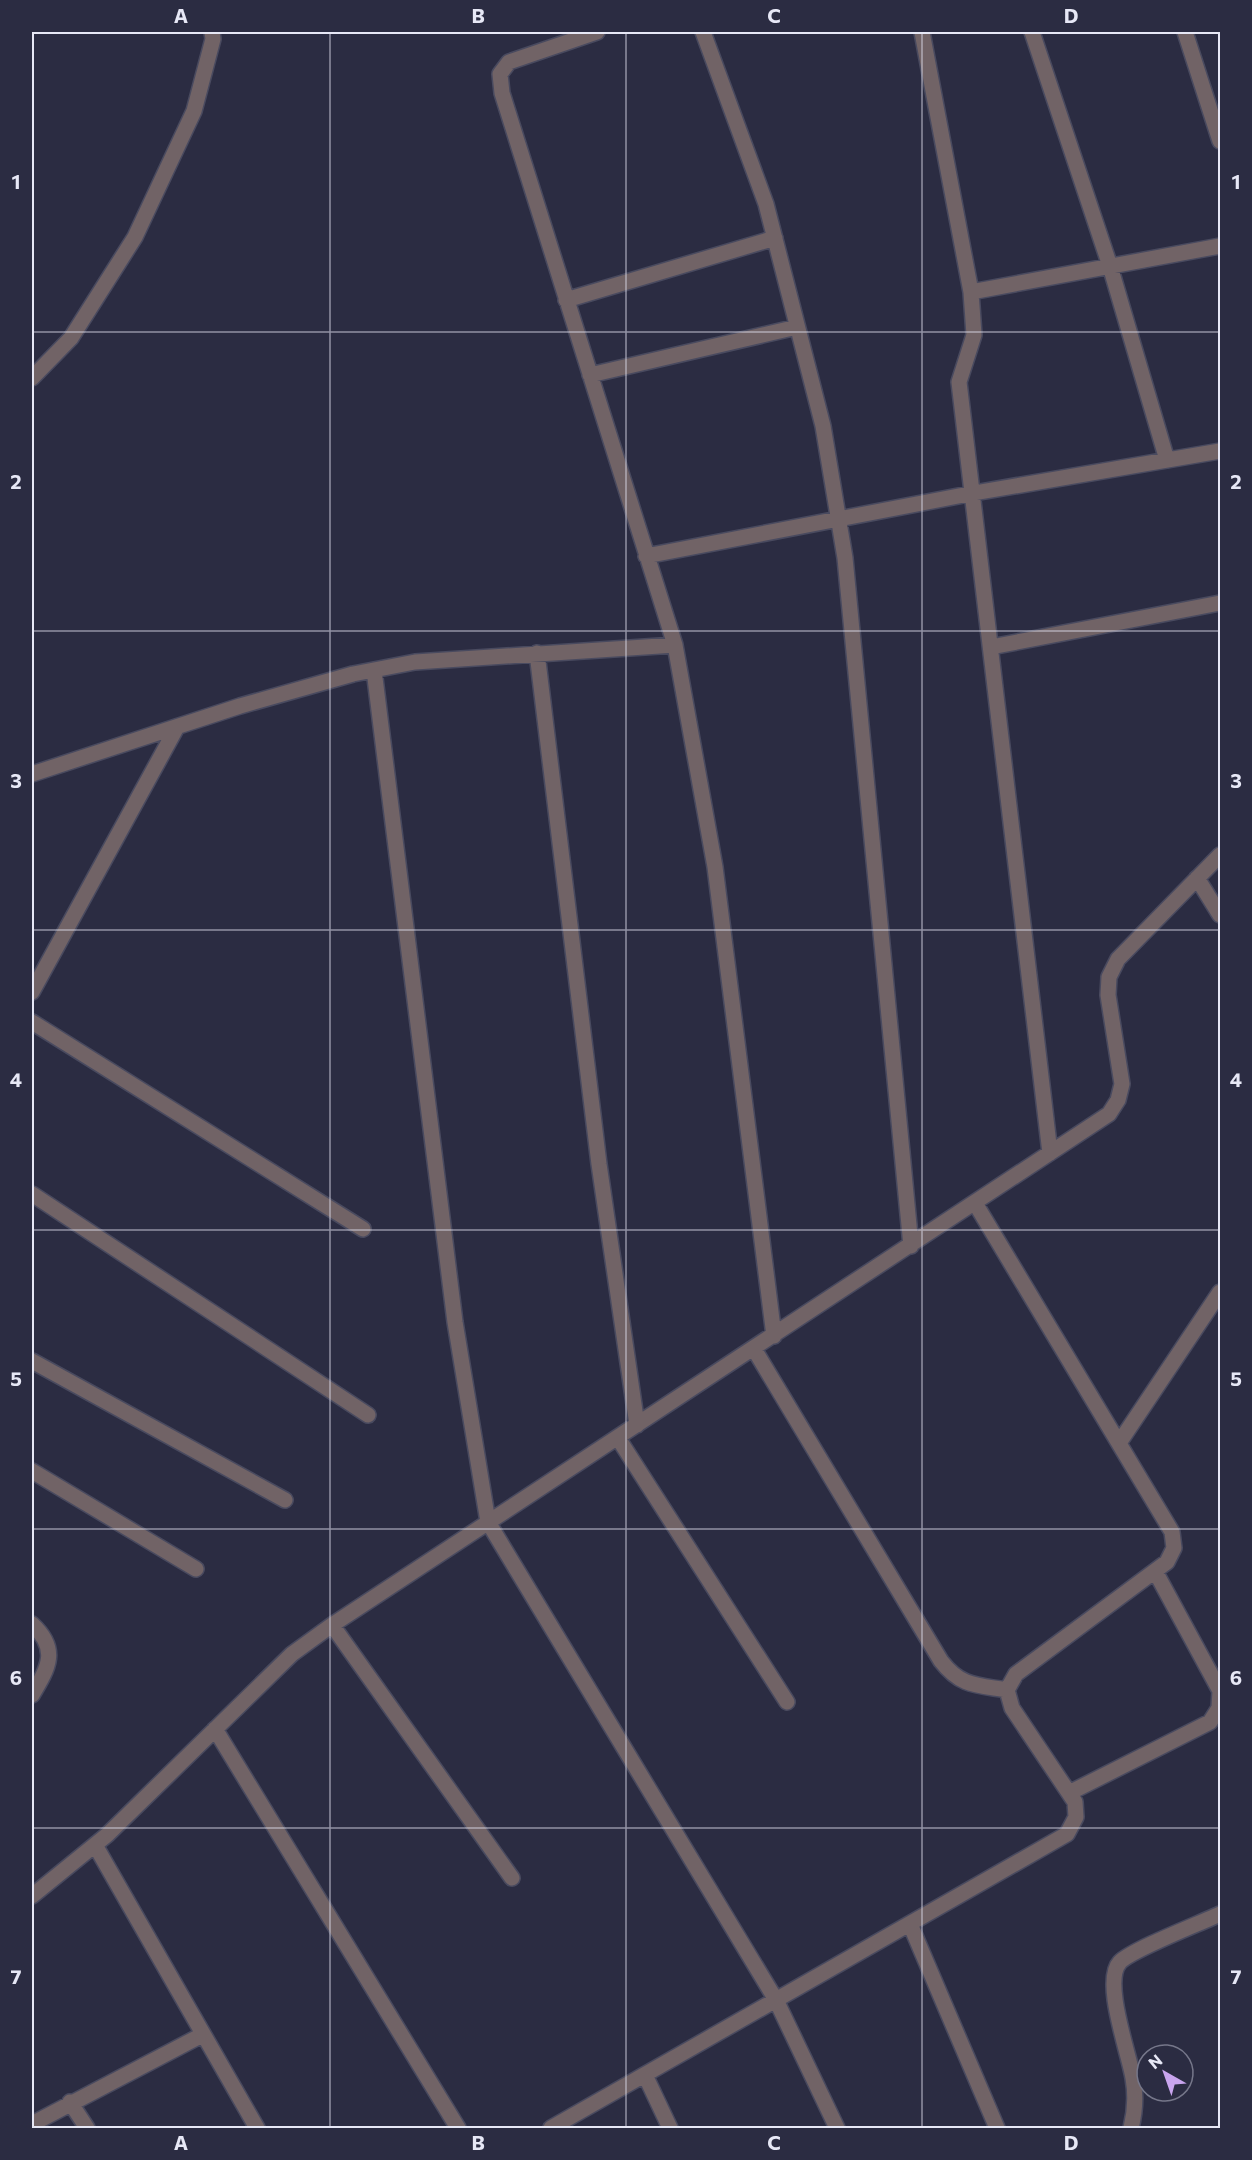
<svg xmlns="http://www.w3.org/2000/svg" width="1252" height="2160" viewBox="0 0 1252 2160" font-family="Commissioner,sans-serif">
<rect width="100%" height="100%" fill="#2b2c42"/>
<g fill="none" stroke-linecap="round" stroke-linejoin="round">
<g stroke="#494a5f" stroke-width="18">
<path id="street" d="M597,32L509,62L500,74L502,93L675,645L715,867L774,1336
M703,32L766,204L823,426L845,558L911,1246
M922,32L971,292L974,335L959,382L1050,1153
M1032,32L1110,266L1167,460
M1185,32L1220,141
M971,292L1220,246
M566,300L775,238
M590,375L797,327
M32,378L71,338L135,237L194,111L213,39L212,32
M646,556L974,493L1220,451
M991,647L1220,603
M537,653L599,1164L637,1425
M374,670L455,1322L488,1522L776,2000L837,2128
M32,774L240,706L353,674L415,662L675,645
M1197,878L1220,915
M32,992L177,727
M32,1022L363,1229
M32,1194L368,1415
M754,1349L941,1661C961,1687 977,1685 1007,1690
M32,1361L285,1500
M618,1438L787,1702
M1119,1443L1220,1292
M32,1471L196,1569
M32,1624C59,1649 49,1667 32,1695
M332,1625L512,1878
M215,1729L458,2128
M1069,1793L1210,1722L1219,1708L1220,1691L1155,1571
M95,1845L257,2128
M32,1896L107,1835L292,1654L332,1625L1109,1114L1118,1100L1122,1084L1108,995L1109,977L1118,959L1220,855
M910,1924L997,2128
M645,2075L670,2128
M70,2102L87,2128
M32,2124L202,2035
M551,2128L1067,1834L1076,1817L1075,1802L1012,1708L1007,1690L1016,1674L1167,1562L1174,1548L1172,1532L975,1203
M1131,2128C1135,2112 1136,2095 1133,2078C1129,2053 1102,1981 1120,1962C1133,1949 1201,1923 1220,1914"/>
</g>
<use href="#street" stroke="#716366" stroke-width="15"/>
</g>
<path fill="none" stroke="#e7e8f6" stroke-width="1.5" stroke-opacity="0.55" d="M330,32V2128M626,32V2128M922,32V2128M32,332H1220M32,631H1220M32,930H1220M32,1230H1220M32,1529H1220M32,1828H1220"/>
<rect width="1252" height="2160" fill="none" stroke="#2b2c42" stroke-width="66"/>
<g transform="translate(1165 2073) rotate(320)"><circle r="28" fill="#2b2c42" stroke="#76778a" stroke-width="1.5"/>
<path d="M0-4.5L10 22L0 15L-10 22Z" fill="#c9a5ee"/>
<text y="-9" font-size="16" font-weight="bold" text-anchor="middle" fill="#e7e8f6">N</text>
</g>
<rect x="33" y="33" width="1186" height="2094" fill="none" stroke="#e7e8f6" stroke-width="2"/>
<g font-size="20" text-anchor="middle" font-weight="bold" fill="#e7e8f6">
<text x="181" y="23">A</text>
<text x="478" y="23">B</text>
<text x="774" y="23">C</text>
<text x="1071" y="23">D</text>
<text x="16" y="189">1</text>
<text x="1236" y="189">1</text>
<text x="16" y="489">2</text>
<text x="1236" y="489">2</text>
<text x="16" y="788">3</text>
<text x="1236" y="788">3</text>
<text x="16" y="1087">4</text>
<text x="1236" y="1087">4</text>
<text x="16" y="1386">5</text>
<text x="1236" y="1386">5</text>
<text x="16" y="1685">6</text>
<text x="1236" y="1685">6</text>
<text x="16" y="1984">7</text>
<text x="1236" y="1984">7</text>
<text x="181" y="2150">A</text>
<text x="478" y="2150">B</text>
<text x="774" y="2150">C</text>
<text x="1071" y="2150">D</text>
</g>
</svg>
